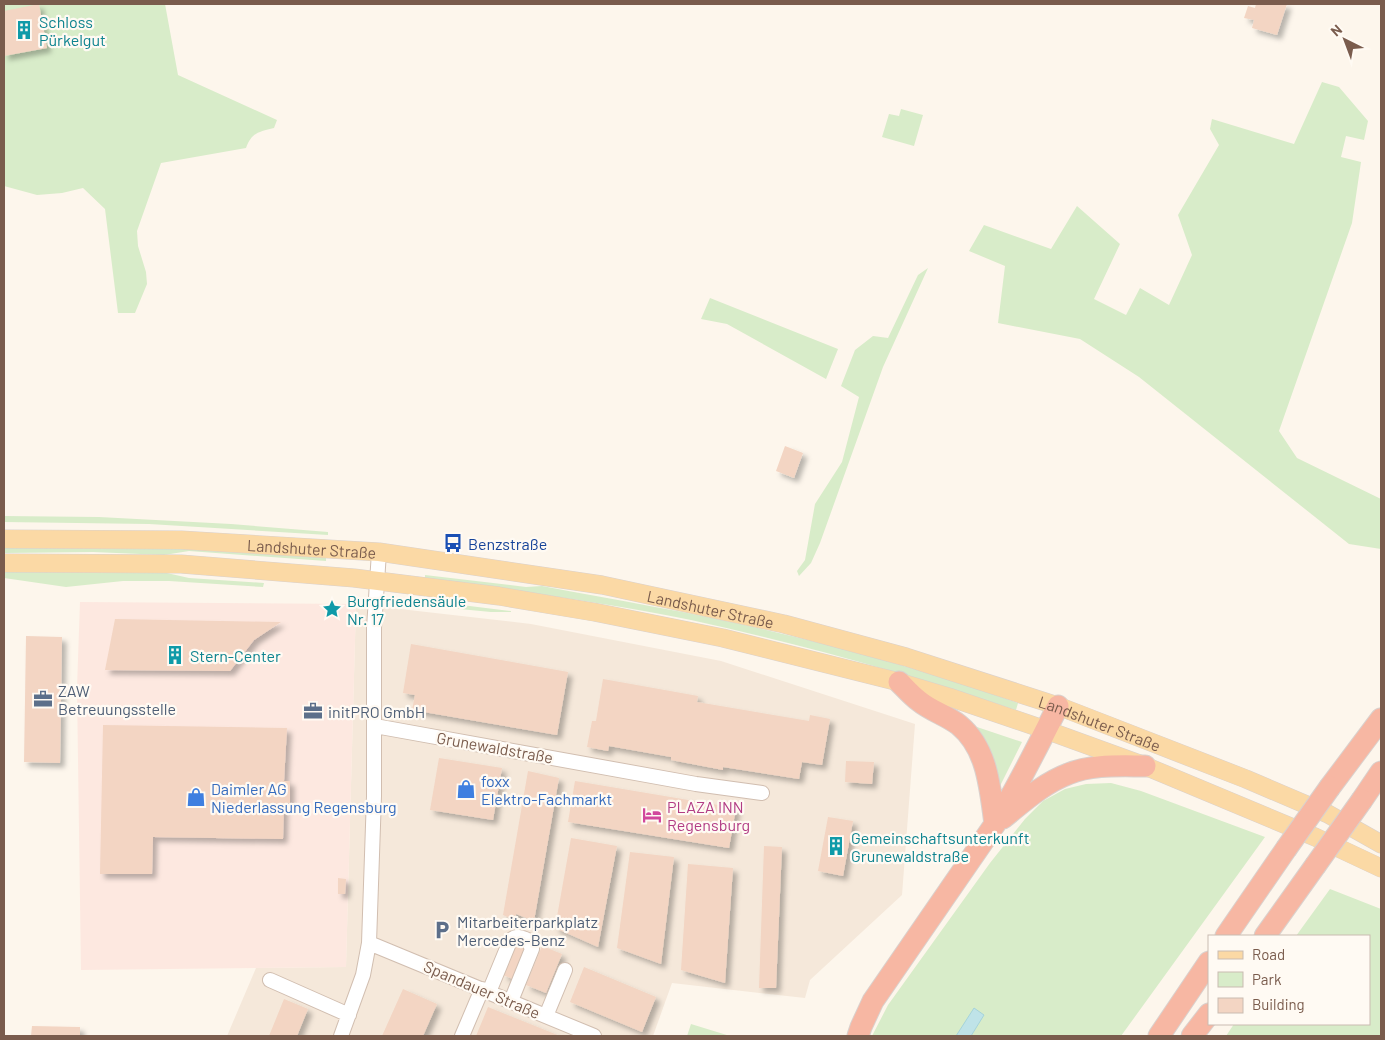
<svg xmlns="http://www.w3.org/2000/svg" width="1385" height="1040" viewBox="0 0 1385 1040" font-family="Barlow,sans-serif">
<defs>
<filter id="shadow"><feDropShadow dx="4.5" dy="4.5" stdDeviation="2.5" flood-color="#0004"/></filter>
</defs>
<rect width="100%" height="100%" fill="#fdf6ec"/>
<path fill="#f5e8da" d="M356,604L531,624L721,661L915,724L902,895L810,980L805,998L672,983L653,1036H227L256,968L346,967Z"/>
<path fill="#fde8e0" d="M80,602L356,604L346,967L81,970L77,688Z"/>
<path fill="#d8ecc9" d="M4,4H165L178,75L277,120L274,128C259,132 252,132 246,148L161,163L137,231L138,246L146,272L147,284L135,313H118L105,209L83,188L62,193L37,195L4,186Z
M1322,82L1339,87L1368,121L1364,140L1346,136L1341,157L1361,162L1352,223L1279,431L1297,458L1381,499V549L1349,544L1139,377L1080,339L998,323L1005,266L969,251L984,225L1051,249L1077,206L1120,244L1094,299L1126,315L1140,288L1169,305L1192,255L1178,215L1219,145L1210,129L1212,119L1294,144Z
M901,109L923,115L914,146L882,137L889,114L899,116Z
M928,268L883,367L820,543L811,563L799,576L797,571L805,560L815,504L842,462L859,397L841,386L855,350L873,336L888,338L918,275Z
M710,298L838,349L826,379L727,324L701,319Z
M4,516L99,517L231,524L328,532V535L149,524L4,522Z
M4,544L160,546L326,557V561L189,551L164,555L93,552L4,553Z
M4,568L158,571L189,578L264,583L263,587L169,581H123L66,587L4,578Z
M425,575L526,587L542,586C616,600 689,612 762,629C849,649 934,673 1018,703L1016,710C909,674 801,644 691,620C603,602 514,590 425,578Z
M429,601L511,611V612H491L428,606Z
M974,726L1022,742L999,788Z
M1111,783L1141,791L1265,837L1121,1036H872L888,1005L990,863L1025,819L1043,801L1065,789L1086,784Z
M1330,889L1381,909V1036H1226L1234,1024H1369V936H1296Z
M691,1024L730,1036H687Z"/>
<path fill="#bfe3e8" stroke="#a5d3da" d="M974,1008L984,1015L971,1036H956Z"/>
<path fill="#f3d5c3" filter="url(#shadow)" d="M39,4L47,48L4,56V11Z
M1256,4H1287L1277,35L1252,28L1254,20L1244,18L1248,6L1255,8Z
M785,446L803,453L794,478L776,471Z
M115,619L281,622L254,640L230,671L105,670Z
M26,636L62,637L60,763L24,762Z
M411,644L568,672L557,735L412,710L415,695L403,693Z
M603,679L698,696L697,702L809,721L810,715L830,719L822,765L802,762L799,779L723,767V770L671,760V757L609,746L608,751L587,747L592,721H596Z
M103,725L287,728L284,781H290V803H284L283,839L153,837L152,874H100Z
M439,758L502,768L493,820L430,810Z
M846,761L874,762L872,784L845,782Z
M528,771L559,778L534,921L516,914L515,920L503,915Z
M575,781L736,808L729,848L568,822Z
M828,817L853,821L843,876L818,871Z
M571,838L617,846L598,947L555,928Z
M764,846L782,847L776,988H759Z
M630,852L674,857L661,964L617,948Z
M688,864L733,868L725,983L681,970Z
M338,878L346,879L345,894H338Z
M516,944L525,948L513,979L503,975Z
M542,946L562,954L546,993L526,985Z
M584,967L656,997L642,1032L570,1002Z
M403,989L437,1004L423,1036H382Z
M284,999L308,1009L297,1036H269Z
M488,1007L560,1036H476Z
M32,1026L80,1027V1036H31Z"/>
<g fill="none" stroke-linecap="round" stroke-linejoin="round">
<g stroke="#d1beb0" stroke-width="16">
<path id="minor" d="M375,726L696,784L762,793
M369,943L594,1036
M270,980L349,1015
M489,992L510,941C516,934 520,937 528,940L532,949L511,1001
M546,1016L565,970
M341,1036L363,975L369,943L374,796V628L379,552
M462,1036L482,989"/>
</g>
<g stroke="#dad1cd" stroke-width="19">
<g id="major">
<path id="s1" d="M4,539L181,540L379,552L602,585L784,624L906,657L1058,706L1246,779L1328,814L1381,844"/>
<path d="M4,563L181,564L354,578L499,596L594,612L723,638L899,682L949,697L1046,730L1145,766L1315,837L1381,868"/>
</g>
</g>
<g stroke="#dad1cd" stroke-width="23">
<path id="highway" d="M899,682C906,689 912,696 919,701C931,711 946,715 959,725C988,749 990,789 995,824
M1330,787L1381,719
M1362,800L1381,772
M1003,818C1023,802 1044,783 1068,774C1092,764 1120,766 1145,766
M1226,936L1286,849
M1265,936L1315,866
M858,1036L861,1027L873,1001L995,824C1018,786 1038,746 1058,706
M1159,1036L1209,962
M1192,1036L1209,1014"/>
</g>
<use href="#minor" stroke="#fff" stroke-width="14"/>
<use href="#major" stroke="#fbd9a5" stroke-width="18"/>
<use href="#highway" stroke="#f7b7a3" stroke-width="21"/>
<g stroke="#dad1cd" stroke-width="23" stroke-linecap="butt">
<path id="highway-bridge" d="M1286,849L1330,787
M1315,866L1362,800"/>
</g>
<use href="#highway-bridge" stroke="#f7b7a3" stroke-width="21"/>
</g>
<defs>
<g id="building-bare" transform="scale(1.5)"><path d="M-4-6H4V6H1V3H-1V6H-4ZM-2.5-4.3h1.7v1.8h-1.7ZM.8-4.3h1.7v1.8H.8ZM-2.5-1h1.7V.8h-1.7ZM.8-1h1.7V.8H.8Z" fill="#0f9aa8" stroke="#fffaf3" stroke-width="2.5" paint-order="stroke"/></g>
<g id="bus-bare" transform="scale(1.5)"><path d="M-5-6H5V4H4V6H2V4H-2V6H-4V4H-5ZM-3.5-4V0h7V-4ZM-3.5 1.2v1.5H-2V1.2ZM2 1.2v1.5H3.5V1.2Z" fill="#1a4fb4" stroke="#fffaf3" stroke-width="2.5" paint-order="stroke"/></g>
<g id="sight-bare" transform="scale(1.5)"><path d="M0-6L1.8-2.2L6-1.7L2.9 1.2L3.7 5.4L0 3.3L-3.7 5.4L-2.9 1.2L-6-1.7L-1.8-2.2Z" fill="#0f9aa8" stroke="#fffaf3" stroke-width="2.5" paint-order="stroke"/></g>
<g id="office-bare" transform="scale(1.5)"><path d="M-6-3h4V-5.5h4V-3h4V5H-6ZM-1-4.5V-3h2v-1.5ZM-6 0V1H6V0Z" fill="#5c6f8a" stroke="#fffaf3" stroke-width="2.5" paint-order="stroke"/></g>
<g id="shop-bare" transform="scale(1.5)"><path d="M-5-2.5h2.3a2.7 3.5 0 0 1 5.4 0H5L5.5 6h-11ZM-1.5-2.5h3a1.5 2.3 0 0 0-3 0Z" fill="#3f7fe0" stroke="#fffaf3" stroke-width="2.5" paint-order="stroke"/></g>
<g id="hotel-bare" transform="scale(1.5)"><path d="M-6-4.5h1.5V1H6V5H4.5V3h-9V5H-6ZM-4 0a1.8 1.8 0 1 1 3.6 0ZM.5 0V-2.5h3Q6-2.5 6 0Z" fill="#d1479c" stroke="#fffaf3" stroke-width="2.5" paint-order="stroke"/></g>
<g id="parking-bare" transform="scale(1.5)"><path d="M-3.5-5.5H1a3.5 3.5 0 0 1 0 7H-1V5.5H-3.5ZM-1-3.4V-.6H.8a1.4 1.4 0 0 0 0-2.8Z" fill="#5c6f8a" stroke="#fffaf3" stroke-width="2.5" paint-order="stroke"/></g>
</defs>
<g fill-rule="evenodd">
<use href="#building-bare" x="24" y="30"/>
<use href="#bus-bare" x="453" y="543"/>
<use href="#sight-bare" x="332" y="609"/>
<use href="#building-bare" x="175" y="655"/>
<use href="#office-bare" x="43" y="699"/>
<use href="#office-bare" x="313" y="711"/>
<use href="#shop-bare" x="466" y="789"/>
<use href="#shop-bare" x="196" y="797"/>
<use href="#hotel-bare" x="652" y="815"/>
<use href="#building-bare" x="836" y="846"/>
<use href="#parking-bare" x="442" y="930"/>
</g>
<g text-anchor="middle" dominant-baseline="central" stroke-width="4.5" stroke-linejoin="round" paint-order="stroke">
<g font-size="16" fill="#0d838f" stroke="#fffaf3" text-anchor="start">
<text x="39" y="21">Schloss<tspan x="39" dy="18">Pürkelgut</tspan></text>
<text x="347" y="600">Burgfriedensäule<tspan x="347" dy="18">Nr. 17</tspan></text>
<text x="190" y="655">Stern-Center</text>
<text x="851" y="837">Gemeinschaftsunterkunft<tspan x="851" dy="18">Grunewaldstraße</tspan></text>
</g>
<g font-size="16" fill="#164399" stroke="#fffaf3" text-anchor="start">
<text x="468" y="543">Benzstraße</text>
</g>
<g font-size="16" fill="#7a5c4d" stroke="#fffaf3">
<text stroke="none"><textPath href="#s1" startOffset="308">Landshuter Straße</textPath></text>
<text stroke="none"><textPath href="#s1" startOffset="712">Landshuter Straße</textPath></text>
<text stroke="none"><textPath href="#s1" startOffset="1118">Landshuter Straße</textPath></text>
<text transform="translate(495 747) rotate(10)">Grunewaldstraße</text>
<text transform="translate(482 989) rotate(23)">Spandauer Straße</text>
</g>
<g font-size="16" fill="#4e5e75" stroke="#fffaf3" text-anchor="start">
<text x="58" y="690">ZAW<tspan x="58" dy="18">Betreuungsstelle</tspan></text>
<text x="328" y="711">initPRO GmbH</text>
<text x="457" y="921">Mitarbeiterparkplatz<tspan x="457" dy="18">Mercedes-Benz</tspan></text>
</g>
<g font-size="16" fill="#366cbe" stroke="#fffaf3" text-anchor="start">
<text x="481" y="780">foxx<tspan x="481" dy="18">Elektro-Fachmarkt</tspan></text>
<text x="211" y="788">Daimler AG<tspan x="211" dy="18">Niederlassung Regensburg</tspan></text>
</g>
<g font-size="16" fill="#b23c85" stroke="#fffaf3" text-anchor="start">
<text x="667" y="806">PLAZA INN<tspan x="667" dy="18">Regensburg</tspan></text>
</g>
</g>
<rect width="1385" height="1040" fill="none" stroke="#7a5c4d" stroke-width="10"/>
<rect x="1208" y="935" width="162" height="90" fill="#fffaf3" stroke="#cabbb1"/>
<rect x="1218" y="951" width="25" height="8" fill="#fbd9a5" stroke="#cabbb1"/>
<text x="1252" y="960" font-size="15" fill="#7a5c4d">Road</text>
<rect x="1218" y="972" width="25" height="15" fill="#d8ecc9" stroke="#cabbb1"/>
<text x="1252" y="985" font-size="15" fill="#7a5c4d">Park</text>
<rect x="1218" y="998" width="25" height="15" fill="#f3d5c3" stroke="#cabbb1"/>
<text x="1252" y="1010" font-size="15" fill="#7a5c4d">Building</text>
<g transform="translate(1345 40) rotate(318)" stroke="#fffaf3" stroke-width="4" paint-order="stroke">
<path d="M0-4L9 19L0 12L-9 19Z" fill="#7a5c4d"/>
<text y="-8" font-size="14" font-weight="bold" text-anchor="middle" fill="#7a5c4d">N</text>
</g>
</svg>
